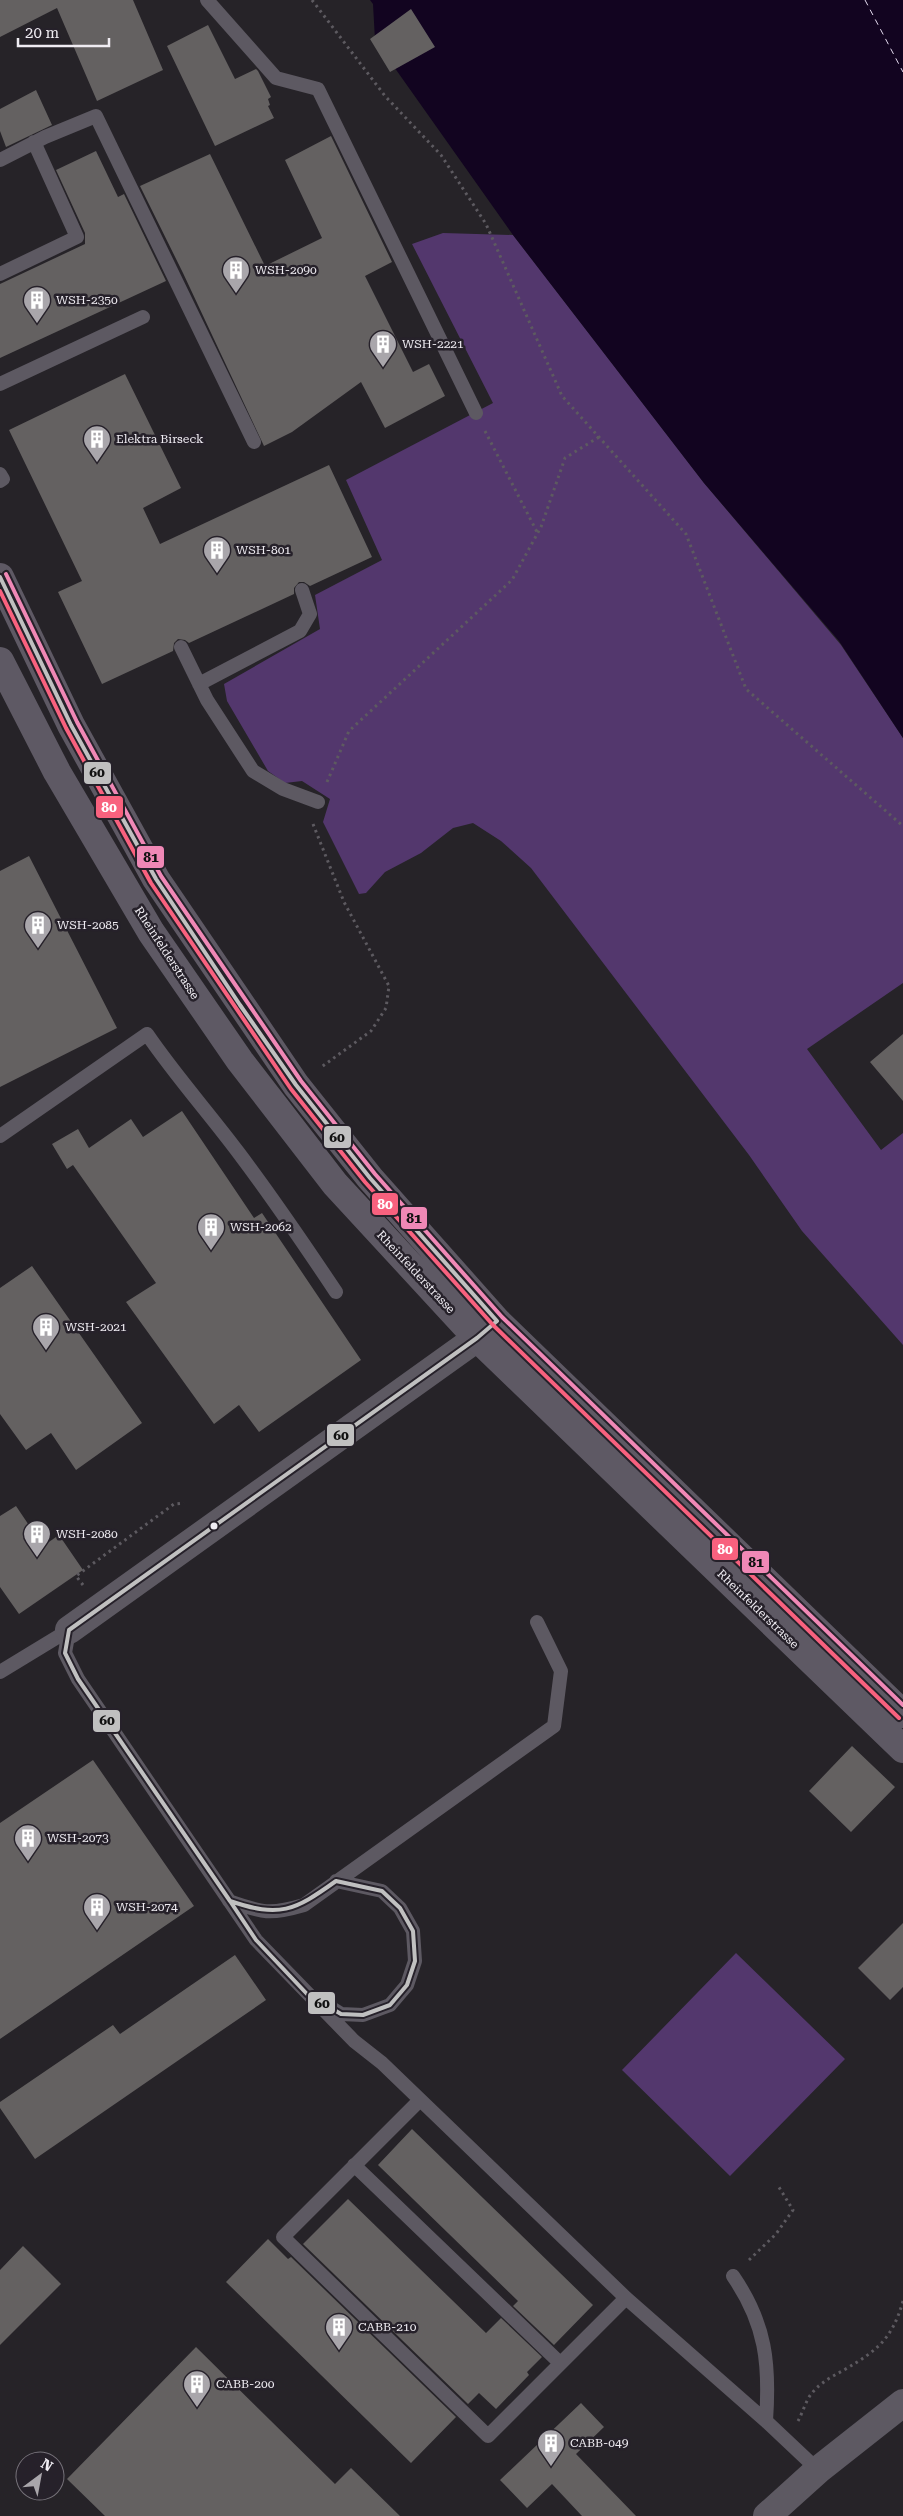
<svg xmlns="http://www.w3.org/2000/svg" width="903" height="2516" viewBox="0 0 903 2516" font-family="'Roboto Serif',serif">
<rect width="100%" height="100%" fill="#262328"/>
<path fill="#53376d" d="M443,233L513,235L704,483L841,645L903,738V983L807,1049L881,1150L903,1133V1345L802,1231L749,1155L531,868L501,841L473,823L453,828L421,853L385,872L366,893L359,894L323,822L330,799L302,781L285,783L268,771L227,701L224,684L320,629L315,595L382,560L346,480L493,403L412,244Z
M736,1953L845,2059L730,2176L622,2070Z"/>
<path fill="#120420" d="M370,0H903V738L839,641L704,483L513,235L375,40L373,4Z"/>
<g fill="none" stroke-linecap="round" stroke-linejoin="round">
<path stroke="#e5dcf0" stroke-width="1" stroke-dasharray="6 5" stroke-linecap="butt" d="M865,0L903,72"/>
</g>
<path fill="#646161" d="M0,0H133L163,70L97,101L57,8L0,37Z
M411,9L435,47L390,72L370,39Z
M208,25L235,79L256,69L258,71L271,97L268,99L270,105L268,106L274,118L215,146L167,46Z
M36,90L52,125L6,147L0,131V109Z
M331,136L392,262L365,276L413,372L429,364L445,396L385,428L361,382L292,432L264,446L183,273L140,186L210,154L265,266L322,238L285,160Z
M96,151L118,197L124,194L166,281L0,358V284L85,244V233L56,170Z
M125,374L181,488L143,508L160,544L329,465L372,557L310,586L304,582H299L294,588V594L189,643L185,640L178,639L174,643L173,651L102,684L58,592L82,581L9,430Z
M29,856L117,1028L0,1087V871Z
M903,1034V1101L870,1062Z
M182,1111L254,1218L262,1213L361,1360L259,1432L239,1405L214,1424L126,1302L156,1283L73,1165L67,1169L52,1144L78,1129L89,1148L131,1119L143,1137Z
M32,1266L142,1423L76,1470L51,1433L26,1450L0,1414V1288Z
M16,1506L43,1546L59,1535L83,1570L19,1614L0,1587V1516Z
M852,1746L895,1787L851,1832L809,1791Z
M93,1760L194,1906L0,2039V1823Z
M903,1923V1987L890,2000L858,1968Z
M235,1955L266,2000L35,2159L0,2108V2102L113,2025L120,2034Z
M412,2129L593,2305L554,2345L513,2306L518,2301L378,2165Z
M348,2199L486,2333L501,2318L542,2357L527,2372L529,2375L496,2409L479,2393L468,2404L303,2244Z
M268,2239L288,2259L291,2257L456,2417L411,2463L226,2282Z
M23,2246L61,2284L0,2345V2270Z
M196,2347L335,2484L351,2468L400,2516H105L67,2479Z
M581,2403L604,2427L576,2454L636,2516H582L552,2484L527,2508L500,2480Z"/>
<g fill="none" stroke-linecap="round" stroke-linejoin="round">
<path stroke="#5d5a60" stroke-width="3" stroke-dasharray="2.5 4" stroke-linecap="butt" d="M312,0L385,96L441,155L486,224L562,396L686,534L746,689L903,826
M485,431L537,532
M327,782L349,731L512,580L541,527L565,458L599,437
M313,824L344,902L389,986L386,1008L371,1031L320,1068
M83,1585L76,1576L174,1504L184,1503
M749,2260L776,2234L793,2210L777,2184
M798,2421C803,2412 806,2400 812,2393C821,2382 833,2376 844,2370C878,2350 892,2339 903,2301"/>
<path stroke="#5d5962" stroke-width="14" d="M207,0L276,78L318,89L476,413
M0,160L45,137L96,116L254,442
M0,274L77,237L34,142
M0,384L143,317
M0,474L3,479L0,481
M181,647L207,700L253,771L283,789L318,802
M199,684L300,631L310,614L302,590
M0,1136L147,1034C175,1075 208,1112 238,1152C272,1197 304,1244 336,1292
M69,1630L65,1653L78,1679L256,1940L354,2041L382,2063L626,2298L766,2421L818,2470
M0,1672L69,1630
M229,1901C263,1913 270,1915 304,1905L554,1726L561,1671L537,1622
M325,2004L341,2014L363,2015L390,2005L407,1985L415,1961L413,1931L400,1908L382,1891L336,1881
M420,2100L283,2237L488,2436L626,2298
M354,2165L560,2363
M733,2276C766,2324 770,2364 766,2421"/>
<path stroke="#5d5962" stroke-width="28" d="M69,1630L477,1338L495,1322
M767,2516L818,2470L903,2403"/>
<path stroke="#5e5964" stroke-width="28" d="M0,577L71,725L156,879L296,1085L370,1178L497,1321L903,1714
M0,661L57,772L151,932L240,1061L335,1184L477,1338L903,1749"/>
<g stroke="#26212a" stroke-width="8">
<path id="bus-1" d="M0,577L71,725L156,879L240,1005L296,1085L370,1178L497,1321L477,1338L69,1630L65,1653L78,1679L230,1901
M336,1881L382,1891L400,1908L413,1931L415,1961L407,1985L390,2005L363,2015L341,2014L307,1994L256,1940L230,1901C280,1918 294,1911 336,1881Z"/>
</g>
<g stroke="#26212a" stroke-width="8">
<path id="bus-2" d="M0,591L66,728L151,883L291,1089L365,1182L493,1325L899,1718"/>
</g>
<g stroke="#26212a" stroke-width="8">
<path id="bus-3" d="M6,574L77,722L161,876L301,1081L375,1174L502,1317L903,1705"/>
</g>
<use href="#bus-1" stroke="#c0c0c0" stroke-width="4"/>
<use href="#bus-2" stroke="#f8617e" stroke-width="4"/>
<use href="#bus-3" stroke="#f088b6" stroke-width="4"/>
</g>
<defs>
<g id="building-pin" transform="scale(1.4375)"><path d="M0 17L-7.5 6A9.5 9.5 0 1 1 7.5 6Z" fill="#a9a6ab" stroke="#26212a"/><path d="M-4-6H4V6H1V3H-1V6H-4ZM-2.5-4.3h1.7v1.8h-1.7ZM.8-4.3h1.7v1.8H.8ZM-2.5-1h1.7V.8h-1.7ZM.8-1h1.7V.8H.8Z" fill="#fff"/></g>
</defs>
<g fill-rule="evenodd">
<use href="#building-pin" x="236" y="270"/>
<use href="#building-pin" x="37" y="300"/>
<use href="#building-pin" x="383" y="344"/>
<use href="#building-pin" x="97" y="439"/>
<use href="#building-pin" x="217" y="550"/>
<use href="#building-pin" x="38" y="925"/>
<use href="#building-pin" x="211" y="1227"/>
<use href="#building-pin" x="46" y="1327"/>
<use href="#building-pin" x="37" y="1534"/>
<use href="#building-pin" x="28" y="1838"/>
<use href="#building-pin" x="97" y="1907"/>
<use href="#building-pin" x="339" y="2327"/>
<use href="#building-pin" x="197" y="2384"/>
<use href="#building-pin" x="551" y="2443"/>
</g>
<circle fill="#efecf2" stroke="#26212a" stroke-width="2" cx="214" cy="1526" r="4.5"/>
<g text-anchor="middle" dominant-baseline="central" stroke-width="5" stroke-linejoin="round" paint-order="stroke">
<g font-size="12" fill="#efecf2" stroke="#26212a" text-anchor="start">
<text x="255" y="270">WSH-2090</text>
<text x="56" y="300">WSH-2350</text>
<text x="402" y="344">WSH-2221</text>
<text x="116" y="439">Elektra Birseck</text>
<text x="236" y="550">WSH-801</text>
<text x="57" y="925">WSH-2085</text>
<text x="230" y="1227">WSH-2062</text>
<text x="65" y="1327">WSH-2021</text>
<text x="56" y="1534">WSH-2080</text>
<text x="47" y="1838">WSH-2073</text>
<text x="116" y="1907">WSH-2074</text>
<text x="358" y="2327">CABB-210</text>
<text x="216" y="2384">CABB-200</text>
<text x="570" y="2443">CABB-049</text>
</g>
<g font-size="12" fill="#efecf2" stroke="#26212a">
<text transform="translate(167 953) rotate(57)">Rheinfelderstrasse</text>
<text transform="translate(416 1272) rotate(47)">Rheinfelderstrasse</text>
<text transform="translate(758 1609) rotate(44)">Rheinfelderstrasse</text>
</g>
</g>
<g stroke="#26212a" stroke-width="2">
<rect x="83" y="761" width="29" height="24" rx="5" fill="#c0c0c0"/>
<rect x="95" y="795" width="29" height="24" rx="5" fill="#f8617e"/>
<rect x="136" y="845" width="29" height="24" rx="5" fill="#f088b6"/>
<rect x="323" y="1125" width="29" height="24" rx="5" fill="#c0c0c0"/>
<rect x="371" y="1192" width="28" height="24" rx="5" fill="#f8617e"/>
<rect x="400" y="1206" width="28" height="24" rx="5" fill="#f088b6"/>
<rect x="326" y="1423" width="29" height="24" rx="5" fill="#c0c0c0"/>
<rect x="711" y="1537" width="28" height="24" rx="5" fill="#f8617e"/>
<rect x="741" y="1550" width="29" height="24" rx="5" fill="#f088b6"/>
<rect x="92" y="1709" width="29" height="24" rx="5" fill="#c0c0c0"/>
<rect x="307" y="1991" width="29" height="24" rx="5" fill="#c0c0c0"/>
</g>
<g font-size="14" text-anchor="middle" font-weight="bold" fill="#fff">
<text x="109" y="812">80</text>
<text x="385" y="1209">80</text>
<text x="725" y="1554">80</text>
</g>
<g font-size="14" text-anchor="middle" font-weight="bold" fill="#111">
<text x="97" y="777">60</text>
<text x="151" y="862">81</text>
<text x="337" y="1142">60</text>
<text x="414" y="1223">81</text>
<text x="341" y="1440">60</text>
<text x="756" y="1567">81</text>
<text x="107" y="1725">60</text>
<text x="322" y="2008">60</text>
</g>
<g transform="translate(40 2476) rotate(32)"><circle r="24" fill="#26212a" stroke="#76727a"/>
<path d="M0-4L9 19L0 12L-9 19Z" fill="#a9a6ab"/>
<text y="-8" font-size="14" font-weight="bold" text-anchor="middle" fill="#efecf2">N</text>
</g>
<path d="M18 38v8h91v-8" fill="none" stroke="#efecf2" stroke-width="2.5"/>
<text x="25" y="38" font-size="15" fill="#efecf2" stroke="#26212a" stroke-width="4" paint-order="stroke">20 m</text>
</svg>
